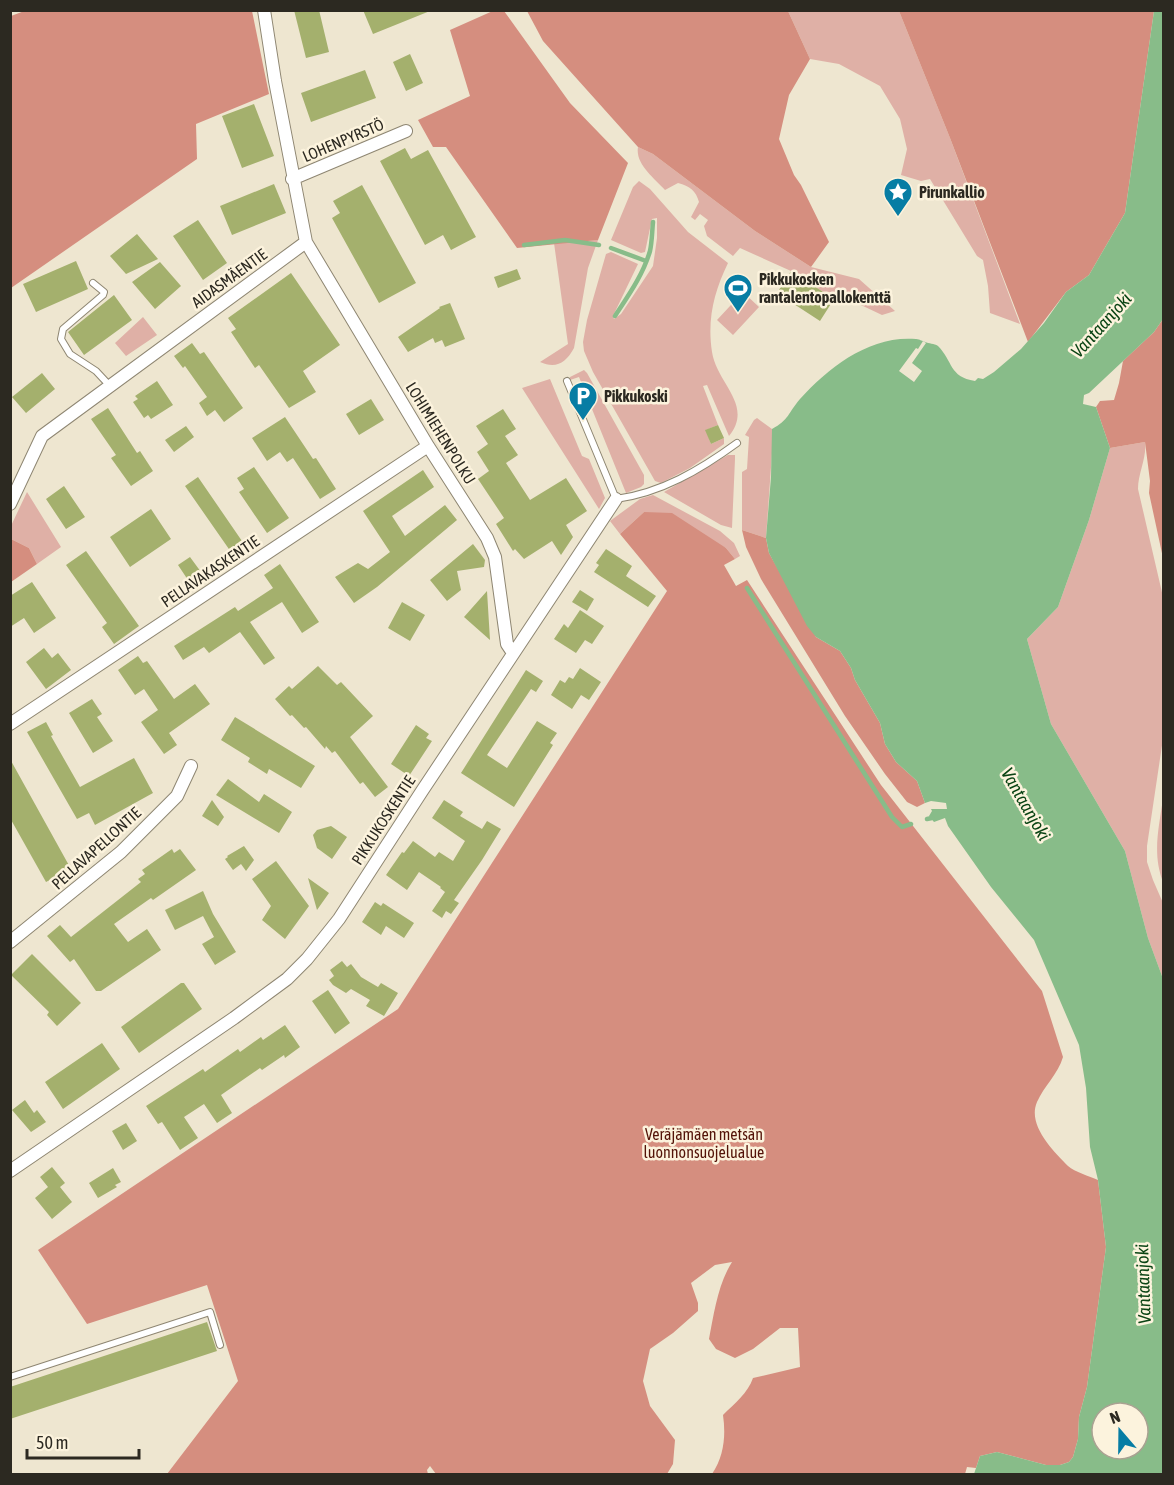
<svg xmlns="http://www.w3.org/2000/svg" width="1174" height="1485" viewBox="0 0 1174 1485" font-family="'Asap Condensed',sans-serif">
<rect width="100%" height="100%" fill="#eee6d0"/>
<path fill="#dfb0a6" d="M788,11H899L950,138L1020,324L990,313L988,286L983,260L977,256L930,179L921,181L901,175L907,149L900,119L880,86L839,64L810,59Z
M638,147L653,154L755,231L811,267L859,279L895,311L882,315L844,297L834,299L791,271L740,248L733,256L707,236L704,226L708,220L700,214L695,220L691,217L699,202C696,191 690,186 678,183L665,190C654,178 635,164 638,147Z
M639,181L650,189L688,232L728,263C714,292 707,319 712,352C717,384 754,405 729,436L707,385L703,386L718,425L706,430L711,444L724,438V444L690,468L661,483L655,481L593,372L584,351L583,342L587,320L606,254L611,252L638,264L613,316L614,319L621,314L653,266L657,238V218L652,219L645,252L641,253L611,240L633,187Z
M598,240L588,268L574,348C566,363 556,369 540,362L568,344L554,243Z
M743,292L759,307L733,335L717,320Z
M143,317L157,335L126,356L115,343Z
M584,370L587,373L644,475V484L641,487L626,493L579,377L570,380V377Z
M550,379L582,456L589,459L605,498L599,509L522,388Z
M757,418L772,429L773,439L766,538L742,530V472L747,469L749,437L745,435L754,420Z
M1145,442C1147,458 1138,473 1138,489L1164,601V732L1147,846V862L1153,880L1163,903V988L1162,976L1148,938L1125,851L1051,724L1027,639L1058,607L1089,520L1110,448Z
M728,455H735V459L732,528L721,525L664,492Z
M27,492L61,547L37,564L29,548L11,539L10,528Z
M653,495L720,531L734,543L740,556L735,559L726,548L644,512L620,534L610,521L640,499Z
M1163,798V882C1152,853 1159,828 1163,798Z"/>
<path fill="#d58e7f" d="M27,10L252,11L269,94L196,124L197,159L11,288V16Z
M495,10L504,11L570,103L628,163L598,240L517,248L446,147H433L418,120L470,96L450,30Z
M527,11H788L810,59L789,95L779,139L794,175L801,185L829,242L811,267L755,231L653,154L638,147L543,41Z
M899,11H1154L1125,213L1089,275L1066,292L1028,342L950,138Z
M1163,319V558L1149,493L1150,481L1145,442L1110,448L1096,407L1100,401L1114,400L1119,383L1123,361L1154,332Z
M644,512L672,513L726,548L735,559L724,565L736,586L747,580L881,785L1042,991L1063,1057C1058,1074 1044,1086 1037,1102C1027,1125 1053,1151 1068,1166C1075,1172 1089,1176 1098,1180L1106,1247L1087,1387L1079,1417L1078,1439L1073,1457L1069,1462L1060,1465H1046L997,1452L980,1456L976,1468L967,1467L965,1474H712C724,1456 726,1436 723,1415C734,1404 748,1393 753,1378L800,1367L798,1328H780L753,1349L735,1358L716,1349L709,1339C714,1313 718,1284 732,1262L715,1265L691,1283L698,1303V1311L673,1333L650,1349L643,1381L650,1406L675,1440L673,1464L667,1474H436L430,1466L427,1470L428,1474H167L238,1381L207,1285L87,1324L38,1250L398,1009L667,591L620,534Z
M742,530L766,538L769,553L816,637L840,651L851,668L855,680L880,723L885,744L896,762L917,781L925,803L917,807L907,802L885,774L845,716L761,579L746,547Z
M11,539L29,548L37,564L11,582Z"/>
<path fill="#88bc89" fill-rule="evenodd" d="M1154,11H1163V319L1154,332L1089,393L1084,395L1083,404L1096,407L1110,448L1089,520L1058,607L1027,639L1051,724L1125,851L1148,938L1162,976L1164,988L1163,1474H974L980,1456L997,1452L1046,1465H1060L1069,1462L1073,1457L1078,1439L1079,1417L1087,1387L1106,1247L1098,1180L1090,1147L1086,1088L1079,1045L1034,940L991,887L948,826L945,818L934,822L929,816L932,811L931,809H947L946,803L931,801L925,803L917,781L896,762L885,744L880,723L855,680L851,668L840,651L816,637L807,626L769,553L766,538L771,477L772,429C789,420 788,413 800,399C829,367 870,335 916,339C921,340 920,340 925,342C929,344 934,343 938,346C953,361 949,377 975,381L978,378L983,379L994,372L1021,349L1044,323L1066,292L1089,275L1125,213ZM1102,1413H1138V1449H1102Z"/>
<path fill="#eee6d0" d="M923,341L926,343L912,363L922,371L914,382L899,371L916,348L918,349Z"/>
<g fill="none" stroke-linecap="round" stroke-linejoin="round">
<path stroke="#88bc89" stroke-width="4.5" d="M524,245L565,240L599,245
M611,248L646,261
M615,316C628,296 643,275 650,251C652,242 652,232 653,222
M747,588L892,817L902,827L911,824
M927,819L932,818"/>
</g>
<path fill="#a4b06d" d="M294,10H319L329,52L306,58Z
M363,10H430V11L373,34Z
M410,54L423,83L406,91L393,62Z
M365,70L376,98L311,122L301,93Z
M254,104L274,156L242,168L222,116Z
M405,148L411,159L428,150L476,237L451,250L443,235L425,245L380,161Z
M274,184L286,213L232,235L220,206Z
M362,185L416,283L379,303L332,218L340,213L333,201Z
M198,220L227,263L203,280L173,236Z
M137,234L158,259L126,274L110,256Z
M76,261L88,289L36,312L23,284Z
M160,262L181,286L155,309L132,282Z
M517,269L521,279L498,288L494,277Z
M791,271L834,299L820,321L777,293Z
M291,273L340,345L303,371L316,392L289,408L259,365L255,368L231,332L236,329L228,318Z
M114,295L132,320L84,355L68,332Z
M450,303L465,339L445,347L442,340L435,343L433,338L408,352L398,337L440,308L439,307Z
M192,343L200,354L204,352L243,408L224,422L215,410L207,416L199,403L207,397L185,366L183,368L174,356Z
M42,373L55,389L26,413L12,397Z
M157,381L173,405L151,419L148,415L144,418L133,402L138,399L135,396Z
M371,399L384,420L359,435L346,414Z
M108,408L137,453L140,451L153,471L131,486L111,458L116,455L91,419Z
M503,409L516,429L505,436L518,455L506,463L530,500L566,478L587,511L566,525L573,537L561,555L552,541L524,559L515,549L513,551L496,524L504,518L478,479L489,471L477,452L488,444L476,426Z
M285,417L313,459L316,458L336,489L320,499L293,458L287,462L280,452L267,461L252,438Z
M718,425L724,438L711,444L705,430Z
M186,426L194,437L174,452L165,440Z
M254,467L289,518L267,533L239,492L244,489L237,478Z
M423,470L434,487L392,516L405,536L445,505L457,520L377,587L354,603L335,577L358,563L368,569L390,552L363,511Z
M198,477L244,544L231,552L185,486Z
M64,486L85,517L66,529L46,499Z
M151,509L171,539L130,567L110,537Z
M473,544L485,560L484,567L457,571L461,590L447,601L430,580Z
M606,549L632,566L626,576L656,596L648,607L594,572L599,565L596,563Z
M86,551L139,626L114,644L102,627L107,623L66,565Z
M190,557L201,572L188,580L178,565Z
M280,564L319,622L302,633L282,602L250,622L275,658L264,665L240,632L209,653L204,647L183,660L174,646L235,607L238,611L273,588L264,575Z
M32,582L56,618L34,633L24,618L10,627V596Z
M580,590L594,599L587,611L572,602Z
M487,591L490,640L464,617Z
M402,602L425,615L410,641L388,628Z
M580,610L604,626L592,644L585,640L576,653L554,639L564,624L568,628Z
M44,648L52,658L58,653L71,670L46,689L26,662Z
M138,656L143,663L147,661L174,699L195,684L210,704L169,733L177,745L164,754L141,722L158,710L144,689L135,695L118,670Z
M318,666L337,685L341,682L373,716L350,737L388,787L375,797L363,782L360,784L335,751L332,753L326,746L325,749L306,727L304,728L292,715L290,716L275,699L289,686L292,689Z
M580,668L601,682L589,700L581,695L572,709L551,695L560,680L565,683L569,677L573,679Z
M526,670L543,681L536,692L531,689L487,755L507,768L537,721L557,733L550,743L553,745L514,807L461,773Z
M92,699L102,714L97,717L113,741L93,753L69,713Z
M235,717L315,766L301,788L269,769L267,774L248,762L250,758L221,740Z
M46,722L53,735L51,736L80,787L134,758L153,793L95,825L89,813L77,819L27,732Z
M416,725L429,734L426,738L432,741L409,776L391,764Z
M10,759L71,869L46,882L10,818Z
M228,779L259,802L264,794L292,812L279,833L216,795Z
M212,800L224,817L218,826L202,816Z
M444,800L463,812L460,816L482,829L487,821L501,829L482,860L454,900L459,903L451,914L446,911L442,918L432,911L445,892L440,888L441,887L419,872L407,890L386,875L402,852L404,853L413,841L435,857L439,852L453,861L465,841L432,818Z
M331,826L347,837L332,859L317,848L313,835L317,830Z
M244,846L254,860L246,871L241,864L233,870L225,859L228,857L227,856Z
M172,849L174,853L180,849L196,870L153,900L151,898L114,924L128,942L147,929L161,950L101,991H96L74,959L70,962L47,936L60,925L71,937L141,882L138,879L145,874L142,870Z
M276,861L309,906L285,939L262,920L271,906L252,879Z
M308,878L329,893L317,910Z
M203,891L213,914L236,952L215,965L202,944L214,937L203,916L175,930L165,910Z
M375,902L381,906L383,903L414,923L404,938L386,926L381,935L362,922Z
M32,954L81,1003L57,1026L47,1015L49,1012L11,975Z
M342,961L347,967L351,964L361,977L378,987L381,983L398,993L384,1016L366,1006L370,1000L351,989L346,993L333,985L329,980L334,976L330,970Z
M181,983H184L202,1009L139,1053L121,1027Z
M328,990L350,1023L335,1034L312,1001Z
M285,1025L300,1047L285,1058L284,1055L262,1070L260,1068L221,1095L232,1113L217,1123L204,1104L184,1117L198,1138L180,1150L162,1122L158,1124L146,1106L203,1069L205,1072L238,1049L240,1052L261,1037L263,1040Z
M102,1043L120,1069L63,1109L45,1082Z
M25,1100L34,1113L37,1110L46,1122L31,1132L12,1110Z
M126,1123L137,1141L123,1150L112,1131Z
M52,1167L65,1183L60,1187L72,1202L52,1219L35,1198L48,1187L40,1177Z
M113,1168L121,1182L115,1185L117,1187L98,1198L89,1183Z
M207,1322L217,1351L10,1419V1387Z"/>
<g fill="none" stroke-linecap="round" stroke-linejoin="round">
<g stroke="#8e8672" stroke-width="8">
<path id="lane" d="M93,283L104,292L103,295L63,329L61,339L70,354L96,371L110,386
M567,381L616,499C661,493 700,470 737,443
M10,1377L210,1312L220,1345"/>
</g>
<g stroke="#8e8672" stroke-width="14">
<path id="street" d="M264,10L275,81L306,242L428,446L487,538L495,557L507,644L513,653
M292,179L406,131
M10,504L42,436L306,242
M10,724L428,446
M10,942L121,852L177,796L191,766
M10,1171L234,1018L287,979L307,959L339,919L422,791L616,499"/>
</g>
<use href="#lane" stroke="#fff" stroke-width="6"/>
<use href="#street" stroke="#fff" stroke-width="12"/>
</g>
<defs>
<g id="sight-pin" transform="scale(1.5)"><path d="M0 17L-7.5 6A9.5 9.5 0 1 1 7.5 6Z" fill="#077da4" stroke="#fcf3dd"/><path d="M0-6L1.8-2.2L6-1.7L2.9 1.2L3.7 5.4L0 3.3L-3.7 5.4L-2.9 1.2L-6-1.7L-1.8-2.2Z" fill="#fff"/></g>
<g id="stadium-pin" transform="scale(1.5)"><path d="M0 17L-7.5 6A9.5 9.5 0 1 1 7.5 6Z" fill="#077da4" stroke="#fcf3dd"/><path d="M0-5a6.5 5 0 1 0 0 10a6.5 5 0 1 0 0-10ZM-3.5-1.8h7v3.6h-7Z" fill="#fff"/></g>
<g id="parking-pin" transform="scale(1.5)"><path d="M0 17L-7.5 6A9.5 9.5 0 1 1 7.5 6Z" fill="#077da4" stroke="#fcf3dd"/><path d="M-3.5-5.5H1a3.5 3.5 0 0 1 0 7H-1V5.5H-3.5ZM-1-3.4V-.6H.8a1.4 1.4 0 0 0 0-2.8Z" fill="#fff"/></g>
</defs>
<g fill-rule="evenodd">
<use href="#sight-pin" x="898" y="192"/>
<use href="#stadium-pin" x="738" y="288"/>
<use href="#parking-pin" x="583" y="396"/>
</g>
<g text-anchor="middle" dominant-baseline="central" stroke-width="5" stroke-linejoin="round" paint-order="stroke">
<g font-size="16" fill="#2c2921" stroke="#fcf3dd">
<text transform="translate(343 140) rotate(-23)">LOHENPYRSTÖ</text>
<text transform="translate(229 278) rotate(-36)">AIDASMÄENTIE</text>
<text transform="translate(441 433) rotate(58)">LOHIMIEHENPOLKU</text>
<text transform="translate(210 571) rotate(-34)">PELLAVAKASKENTIE</text>
<text transform="translate(383 820) rotate(-57)">PIKKUKOSKENTIE</text>
<text transform="translate(96 848) rotate(-42)">PELLAVAPELLONTIE</text>
</g>
<g font-size="16" font-weight="bold" fill="#2c2921" stroke="#fcf3dd" text-anchor="start">
<text x="919" y="192">Pirunkallio</text>
<text x="759" y="279">Pikkukosken<tspan x="759" dy="18">rantalentopallokenttä</tspan></text>
<text x="604" y="396">Pikkukoski</text>
</g>
<g font-size="16" fill="#531308" stroke="#fcf3dd">
<text x="704" y="1134">Veräjämäen metsän<tspan x="704" dy="18">luonnonsuojelualue</tspan></text>
</g>
<g font-size="18" font-style="italic" fill="#0a4414" stroke="#fcf3dd">
<text transform="translate(1101 325) rotate(-48)">Vantaanjoki</text>
<text transform="translate(1026 804) rotate(60)">Vantaanjoki</text>
<text transform="translate(1143 1284) rotate(-92)">Vantaanjoki</text>
</g>
</g>
<rect width="1174" height="1485" fill="none" stroke="#2c2921" stroke-width="24"/>
<g transform="translate(1120 1431) rotate(340)"><circle r="28" fill="#fcf3dd" stroke="#a9a292" stroke-width="1.5"/>
<path d="M0-4.5L10 22L0 15L-10 22Z" fill="#077da4"/>
<text y="-9" font-size="16" font-weight="bold" text-anchor="middle" fill="#2c2921">N</text>
</g>
<path d="M27 1449v9h112v-9" fill="none" stroke="#2c2921" stroke-width="3"/>
<text x="36" y="1449" font-size="18" fill="#2c2921" stroke="#fcf3dd" stroke-width="4.5" paint-order="stroke">50 m</text>
</svg>
